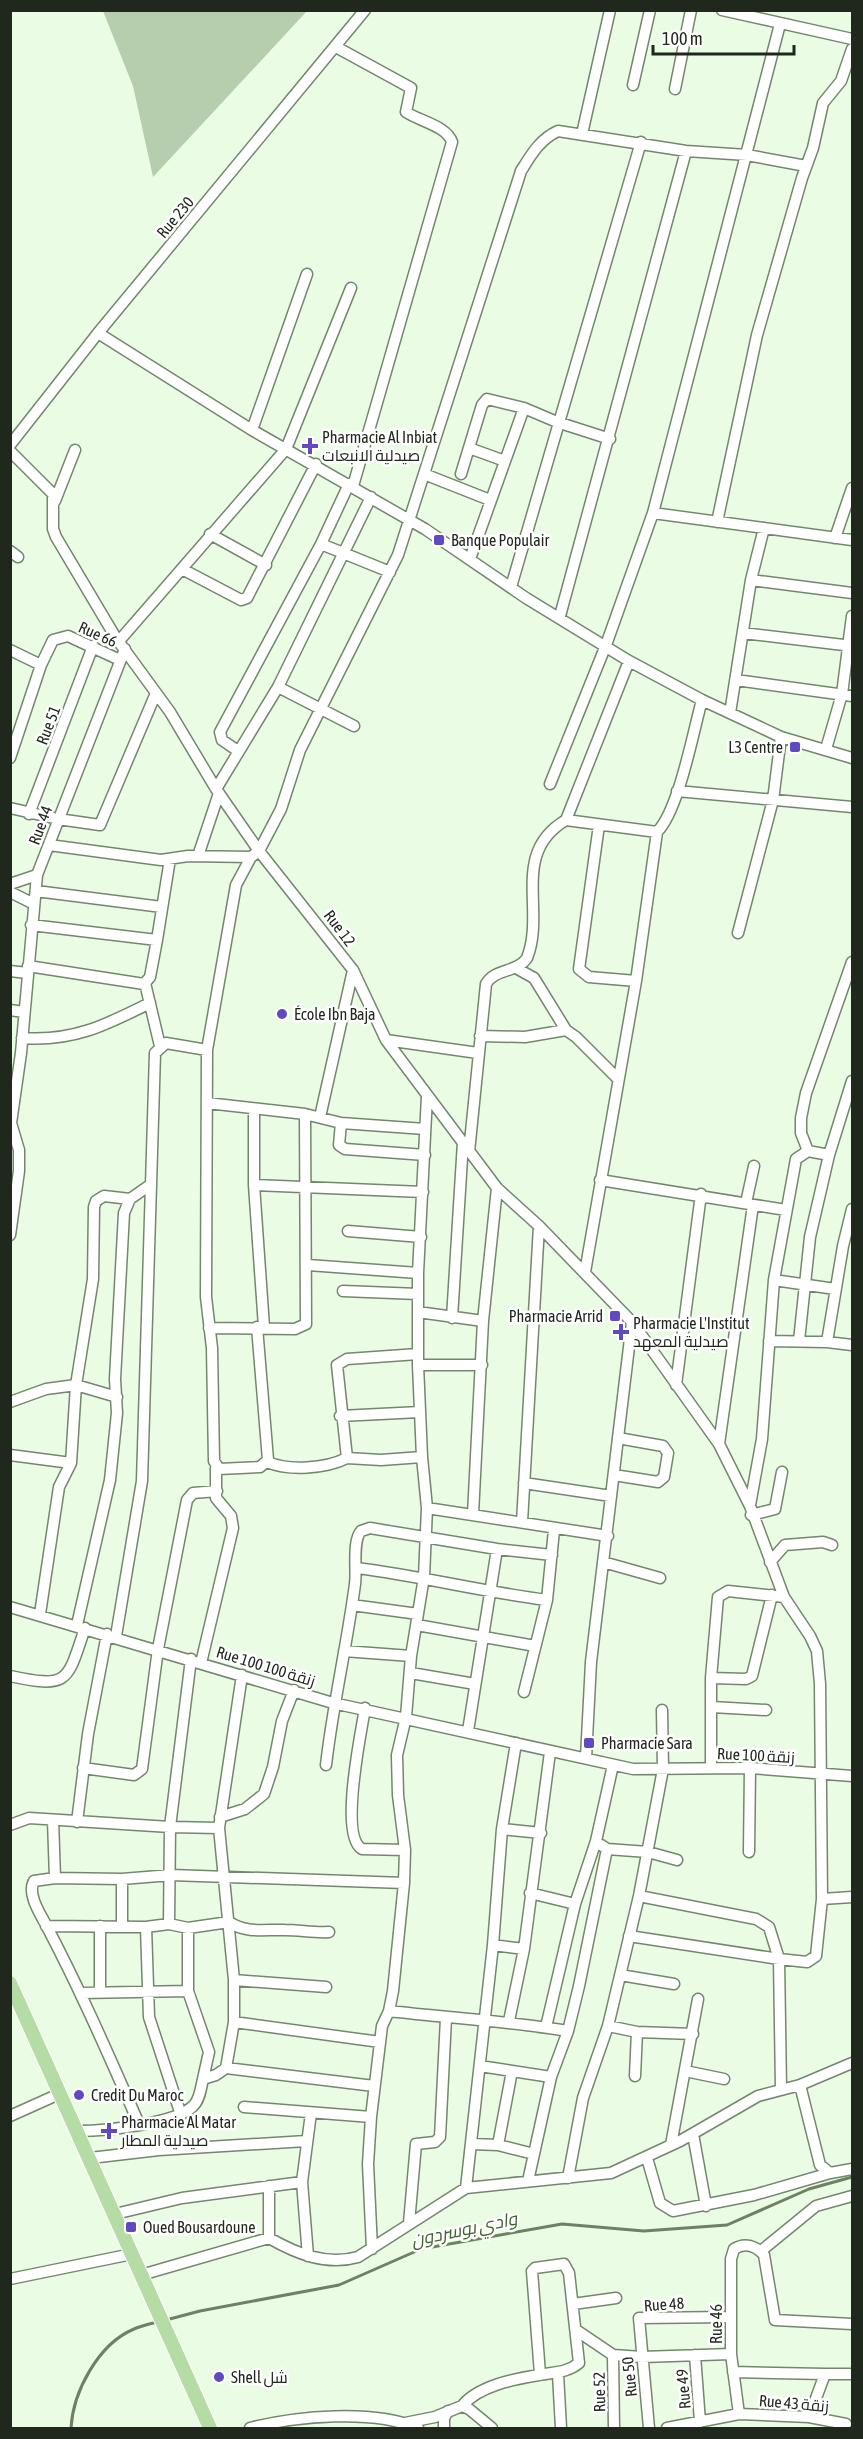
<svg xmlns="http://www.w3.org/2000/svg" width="863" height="2439" viewBox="0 0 863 2439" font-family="'Asap Condensed',Cairo,sans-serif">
<rect width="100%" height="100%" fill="#eafce3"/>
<path fill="#b6cdae" d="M103,11H307L153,177L133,86Z"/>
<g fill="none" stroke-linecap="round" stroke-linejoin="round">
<path stroke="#6d8165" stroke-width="3" d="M166,2320L200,2311L339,2285L421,2249L562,2224L644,2231L727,2225L809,2189L852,2177
M71,2428C73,2392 98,2344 134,2329C141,2326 150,2324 157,2322"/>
<g stroke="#75866f" stroke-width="13">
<path id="minor" d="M722,10L852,39
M336,47L411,88L406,112C419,121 447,126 452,142L353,486
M633,85L650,10
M675,89L691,10
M582,134L610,10
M98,333L252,430L425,529L526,598L629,661L702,700L781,737L852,758
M252,430L307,274
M10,445L98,333L365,10
M469,448L505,461
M10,451L53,494V529L56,537L116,638L170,712L216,789L259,851L353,970L386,1040L497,1188L539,1226L632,1322L719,1444L750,1506L784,1597L810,1636L817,1651L820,1684L822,1899L816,1956L807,1962L779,1959L629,1936
M424,474L490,500
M461,474L482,405L487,399L524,408L557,422L610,439
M55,501L75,450
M653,513L852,540
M717,522L757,335L802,178L813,148L823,103L841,81L852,49
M210,534L266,565
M835,538L852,488
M321,544L390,572
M10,551L18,557
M470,559L524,408
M182,569L241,600L247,598L316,464
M751,580L852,593
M511,587L641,142
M560,616L686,151
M743,633L852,646
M119,641L286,449L351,288
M10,650L41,665
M736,680L852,696
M278,687L354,726
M730,713L751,580L764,528
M826,749L842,694L852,616
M238,751L222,740L220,732L321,544L349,484
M10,758L41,665L53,640L68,636L120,660
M550,784L606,645L653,513L780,24
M216,789L278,687L371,497
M677,791L852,807
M10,808L58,819L100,825L156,693
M29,814L93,646
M566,820L657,832
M599,825L579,969L589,977L636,981
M49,845L161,860L188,856L251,857
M198,856L219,793
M10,884L37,875
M36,891L162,907
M10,892L32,903
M738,933L773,800L781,737
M157,940L170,859
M28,966L144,984L150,977L157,940L31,925
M516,968L534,978L566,1030
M10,971L27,973
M145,983L160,1046
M10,1010L24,1012
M480,1036L525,1037L566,1030L576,1037L618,1079
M22,1038C73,1042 106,1025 150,1003
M386,1040L478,1053
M207,1103L305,1114L341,1123L425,1129
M254,1109V1185L264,1327
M320,1117L353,970
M341,1123L339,1145L345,1149L425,1155
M808,1151L801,1133V1118L806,1093L852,962
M469,1152L486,984C495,968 517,973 527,958C546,910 510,853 566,820L629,661
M600,1180L786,1210
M254,1185L423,1192
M746,1203L754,1166
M348,1231L421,1237
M10,1235L19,1171V1150L11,1123L21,1053L37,875L125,649
M308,1265L418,1273
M585,1272L636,981L657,832C679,810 693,732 702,700
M774,1280L835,1289
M343,1291L418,1294
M418,1312L483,1321
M452,1318L463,1142
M257,1327L268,1460L260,1467L219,1469L214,1461L212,1348L206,1297L207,1050L236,885L251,857L259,851L281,809L300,750L398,555L521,171C531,155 540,139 558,131L686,151L747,155L806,166
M209,1328L295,1329L306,1324L305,1114
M769,1341L827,1342L843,1246L852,1209
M799,1341L810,1237L829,1155L852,1081
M827,1342L852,1345
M418,1365H482
M676,1385L701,1194
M10,1402L46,1389L76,1385L117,1397
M340,1416L420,1412
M719,1444L753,1205
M10,1455L71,1463
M347,1458L381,1460L422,1457
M267,1462C289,1471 325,1469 347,1458L337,1365L347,1359L418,1354
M614,1475L658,1482L664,1477L668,1453L663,1446L618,1438
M524,1483L611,1496
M750,1505L762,1439L774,1280L796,1159L808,1151L829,1155
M427,1508L608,1536
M473,1514L483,1321L497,1188
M751,1515L775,1509L782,1472
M522,1522L539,1226
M603,1562L660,1578
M770,1562L785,1545L823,1542L832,1545
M357,1568C421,1576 483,1592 547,1600
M352,1605L418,1614
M10,1607L333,1703L633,1769L750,1768L852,1776
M40,1614L59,1487L71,1463L76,1385L93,1279L94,1207L96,1201L104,1196L130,1199
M77,1625L110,1480L117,1413L115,1379L124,1213L130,1199L150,1185
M417,1625L535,1646
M116,1636L142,1481L155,1053L166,1043L207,1050
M344,1651L411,1656
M201,1663L233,1528L231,1516L216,1498V1468
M411,1673L475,1684
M10,1676C70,1689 67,1681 85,1628
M711,1678L746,1679L752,1676L772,1595
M524,1692L547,1600L554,1530
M712,1707L766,1710
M365,1708C361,1733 339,1836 362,1849L405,1850
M468,1731L497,1549
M586,1758L591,1662L632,1322
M326,1765C333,1704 347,1645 355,1584C357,1570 352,1541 361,1531L370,1528L497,1549L552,1555
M711,1767V1678L718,1597L728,1591L784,1597
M83,1768L134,1775L142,1769L158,1649L187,1500L193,1493L217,1491
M220,1817L245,1809L264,1794L273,1767L282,1721L294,1690
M53,1820L55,1878
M77,1822L88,1734L107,1634
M10,1825L29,1818L170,1827L219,1828
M502,1829L541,1833
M601,1845L607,1849L648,1852L677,1860
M749,1852L750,1768
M122,1879V1925
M530,1893L575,1904
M639,1896L756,1919L769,1927L779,1959L781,2089
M822,1899L852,1897
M169,1924L170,1827L191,1659
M46,1926L146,1927L169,1924L188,1928L229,1922C247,1934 265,1929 285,1930C300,1930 314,1933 329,1932
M146,1927L149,2017L181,2115
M188,1928V1991L209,2052L203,2079
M493,1945L524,1949
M620,1975L674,1984
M234,1980L326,1987
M81,1993L188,1991
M100,1993V1926
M389,2011C449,2018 508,2021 568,2031
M509,2021L524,1949L550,1752
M234,2022L380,2042
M608,2026L637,2032L693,2034
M546,2027L575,1904L596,1841L613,1765
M480,2066L551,2077
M226,2068L374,2086
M685,2071L724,2079
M635,2076L637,2032
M800,2085L820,2165L830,2173L852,2169
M244,2107L371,2117
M10,2116L59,2094
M139,2124C109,2056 80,1989 45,1923C39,1912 27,1893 34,1881L55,1878L122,1879L171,1875L404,1883
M78,2131C103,2131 178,2124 194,2105C200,2099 201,2087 203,2079L216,2075L226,2068L234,2022V1980L219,1828L242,1675
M693,2134L706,2206
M471,2144L498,2145L534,2154
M498,2145L512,2071
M671,2145L698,1999
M90,2158L159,2150L307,2141
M647,2158L660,2203L673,2211L754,2195L830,2173
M568,2178L583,2098L608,2026L639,1896L663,1769L662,1710
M528,2181L551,2077L568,2031L579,1986L607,1849
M466,2188L493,1945L502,1829L516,1743
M115,2214L182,2198L302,2182
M409,2223L416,2144L435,2142L440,2137L446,2018
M269,2238V2186
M372,2249L368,2164L371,2117L382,2026L389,2011L393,1991L404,1883L405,1850L398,1795L397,1755L406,1717L411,1656L424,1577L427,1508L422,1457L418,1365V1273L427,1096
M761,2251L816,2206L852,2196
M308,2256L302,2182L311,2113
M141,2275L269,2238C297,2254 327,2266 358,2257L466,2188L611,2173L680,2141L758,2096L800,2085L852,2063
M10,2279L132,2254
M573,2304L616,2298
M576,2330L613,2355L642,2357L731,2354
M613,2355L614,2428
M695,2355L700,2422
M733,2372L825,2374L809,2417
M558,2374L561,2428
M825,2374H852
M462,2406C478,2386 514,2379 539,2375C554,2372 567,2373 579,2363L569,2273L564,2264L535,2268L532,2271L540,2374
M739,2414L731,2354V2259L734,2249C745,2242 756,2246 764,2255L775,2320L852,2324
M405,2423L435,2417L462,2406L469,2409L492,2428
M250,2428C297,2416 372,2409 418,2428
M444,2428V2418L448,2411
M649,2428L639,2318L730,2317
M667,2428L739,2414L809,2417L846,2424"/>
</g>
<g stroke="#fff" stroke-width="16">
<path id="major" d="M10,1983L210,2428"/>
</g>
<use href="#minor" stroke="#fff" stroke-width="10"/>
<use href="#major" stroke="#b5dca4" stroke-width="14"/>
</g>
<g fill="#6149c1" stroke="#fff" stroke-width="2">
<path d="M307 437h6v6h6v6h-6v6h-6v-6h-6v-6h6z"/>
<rect x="433" y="534" width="12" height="12" rx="3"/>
<rect x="789" y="741" width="12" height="12" rx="3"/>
<circle cx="282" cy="1014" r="6"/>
<rect x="609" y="1310" width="12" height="12" rx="3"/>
<path d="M618 1323h6v6h6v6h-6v6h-6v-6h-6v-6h6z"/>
<rect x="583" y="1737" width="12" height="12" rx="3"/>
<circle cx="79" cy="2095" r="6"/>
<path d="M106 2122h6v6h6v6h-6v6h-6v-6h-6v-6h6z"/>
<rect x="125" y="2221" width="12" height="12" rx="3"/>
<circle cx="219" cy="2377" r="6"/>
</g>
<g text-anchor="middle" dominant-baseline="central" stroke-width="5" stroke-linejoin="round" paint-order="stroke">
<g font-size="16" fill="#20271d" stroke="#fff">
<text transform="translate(175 217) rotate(-50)">Rue 230</text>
<text transform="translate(98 634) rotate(24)">Rue 66</text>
<text transform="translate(48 725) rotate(-69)">Rue 51</text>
<text transform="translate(40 825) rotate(-70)">Rue 44</text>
<text transform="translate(340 928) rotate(53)">Rue 12</text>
<text transform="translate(266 1666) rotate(17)">Rue 100 زنقة 100</text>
<text transform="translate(756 1755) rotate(3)">Rue 100 زنقة</text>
<text transform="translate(664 2304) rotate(-4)">Rue 48</text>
<text transform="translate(716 2324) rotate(-90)">Rue 46</text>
<text transform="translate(629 2377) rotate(-96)">Rue 50</text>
<text transform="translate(683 2389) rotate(-95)">Rue 49</text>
<text transform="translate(599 2392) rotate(-91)">Rue 52</text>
<text transform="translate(794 2403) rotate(5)">Rue زنقة 43</text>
</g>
<g font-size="16" fill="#20271d" stroke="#fff" text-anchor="start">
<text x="322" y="437">Pharmacie Al Inbiat<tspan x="322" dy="18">صيدلية الانبعات</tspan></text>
<text x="451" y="540">Banque Populair</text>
<text x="783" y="747" text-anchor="end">L3 Centre</text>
<text x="294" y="1014">École Ibn Baja</text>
<text x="603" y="1316" text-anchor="end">Pharmacie Arrid</text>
<text x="633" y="1323">Pharmacie L'Institut<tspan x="633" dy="18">صيدلية المعهد</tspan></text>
<text x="601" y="1743">Pharmacie Sara</text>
<text x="91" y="2095">Credit Du Maroc</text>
<text x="121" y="2122">Pharmacie Al Matar<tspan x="121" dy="18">صيدلية المطار</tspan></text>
<text x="143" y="2227">Oued Bousardoune</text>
<text x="231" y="2377">Shell شل</text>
</g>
<g font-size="18" font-style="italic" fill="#3f6330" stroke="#fff">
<text transform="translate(464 2229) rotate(-12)">وادي بوسردون</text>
</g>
</g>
<rect width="863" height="2439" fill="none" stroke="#20271d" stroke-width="24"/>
<path d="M653 45v9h141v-9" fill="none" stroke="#20271d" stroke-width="3"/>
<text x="662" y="45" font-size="18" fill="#20271d" stroke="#ffffff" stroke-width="4.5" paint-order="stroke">100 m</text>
</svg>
